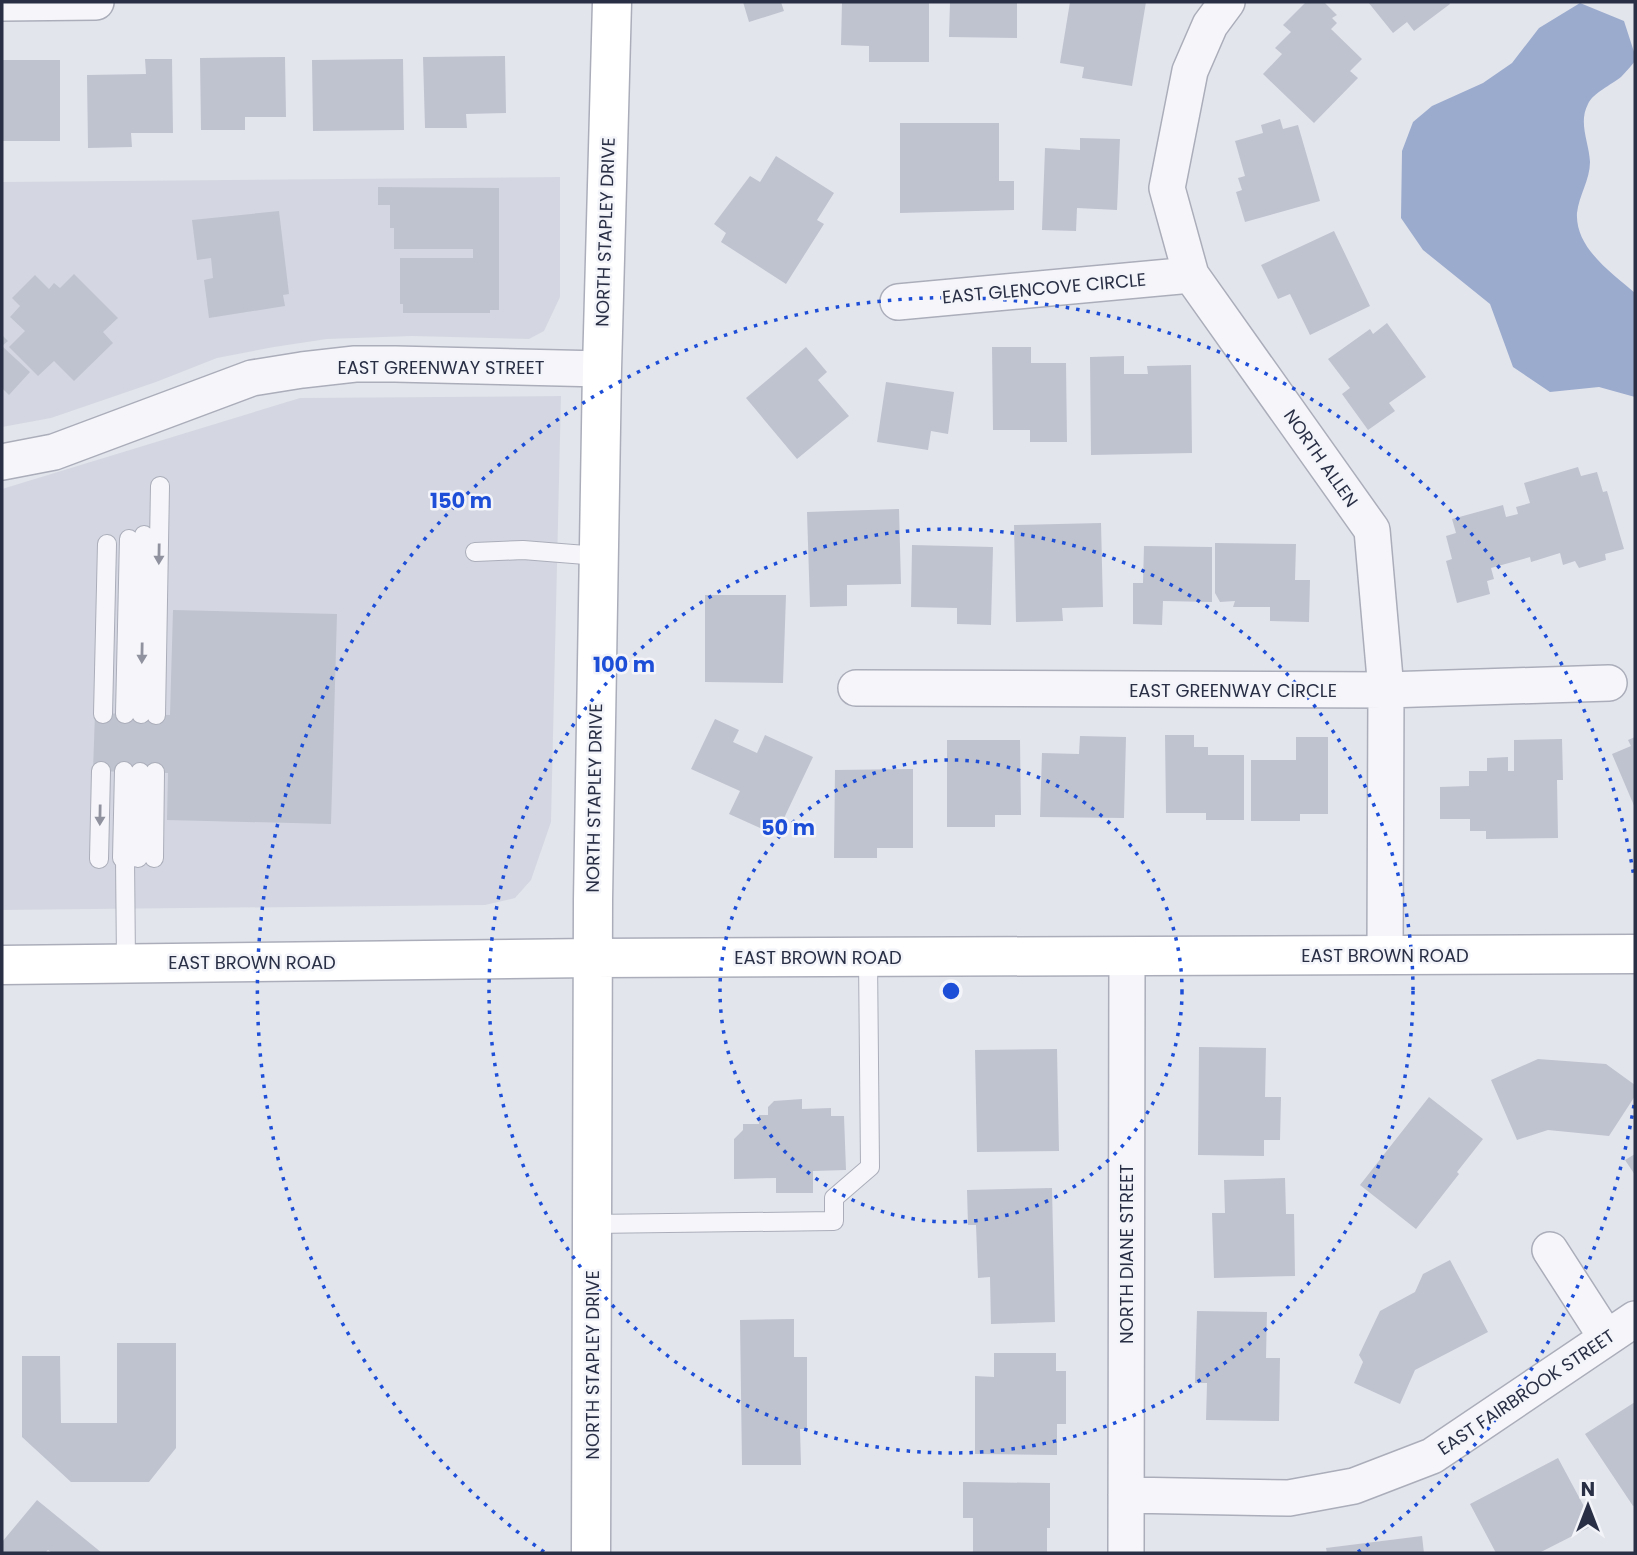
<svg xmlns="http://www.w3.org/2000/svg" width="1637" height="1555" viewBox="0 0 1637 1555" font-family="Poppins,sans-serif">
<rect width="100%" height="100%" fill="#e3e5ec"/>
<path fill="#d4d7e1" d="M560,177V297L544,331L529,339L412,336L327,339L274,347L217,358L156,382L51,418L2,427V182Z
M561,396L551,822L531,880L515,898L485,905L2,910V489L300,398Z"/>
<path fill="#9babce" d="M1580,3L1624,21L1635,55V61C1631,66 1626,72 1621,77C1611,85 1593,93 1588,104C1578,123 1589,142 1590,162C1590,180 1579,195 1577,213C1575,248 1612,273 1635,293V397L1599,387L1550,392L1513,367L1490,304L1423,250L1401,218L1402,151L1413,122L1432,106L1483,83L1512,63L1539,28Z"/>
<path fill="#bfc3cf" d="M743,2H781L784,11L749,22Z
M842,2H929V62H869V46L841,45Z
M950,2H1017V38L949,37Z
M1070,2H1146L1132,86L1082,78L1084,67L1060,63Z
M1306,2H1324L1337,15L1332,18L1337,23L1331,29L1362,59L1350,71L1358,78L1314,123L1263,74L1282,54L1275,48L1291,32L1283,25Z
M1368,2H1449L1450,4L1414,31L1407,22L1393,33Z
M505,56L506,113L466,114L467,128H425L423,57Z
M285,57L286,117H245V130H201L200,58Z
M145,59H172L173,133H131L132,147L88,148L87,75L146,74Z
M403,59L404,130L313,131L312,60Z
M2,60H60V141H2Z
M1280,119L1283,129L1298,125L1320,201L1245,222L1236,192L1242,190L1238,178L1245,176L1235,141L1263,133L1261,125Z
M900,123H999V181H1014V210L900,213Z
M1080,138L1120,139L1117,210L1077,208L1076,231L1042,230L1045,148L1080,150Z
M776,156L834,193L817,220L824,224L786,284L721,242L726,233L714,224L750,176L760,182Z
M378,187L499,188V310H490V313H403V304H400V258H473V249H394V228H390V205H378Z
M279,211L289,294L283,295L285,306L209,318L204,280L213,278L211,258L197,260L192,220Z
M1334,231L1370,306L1310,335L1290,294L1278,299L1261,265Z
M74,274L118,318L103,332L113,343L74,381L54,361L38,376L9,347L25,331L10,317L20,306L12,298L35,275L49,289L54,283L60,288Z
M1387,323L1426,377L1389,403L1395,411L1368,430L1342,394L1350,388L1328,359L1370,329L1373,334Z
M2,335L8,341L2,346L30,372L9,395L2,388Z
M806,347L827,372L818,380L849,416L797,459L746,398Z
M992,347H1031V363H1066L1067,442H1030V430H993Z
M1124,356V374H1148L1147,366L1191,365L1192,453L1091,455L1090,357Z
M886,382L954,392L948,434L931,431L928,450L877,442Z
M1578,467L1581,476L1597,472L1603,492L1607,491L1624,549L1605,554L1606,560L1579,568L1575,561L1563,565L1560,553L1531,562L1530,557L1491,568L1494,579L1487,581L1490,594L1457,603L1446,561L1452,559L1446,536L1456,533L1452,519L1503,505L1506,517L1518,514L1516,507L1530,503L1524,483Z
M899,509L901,584L847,585V606L810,607L807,512Z
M1101,523L1103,607L1062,608L1063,621L1016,622L1014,525Z
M1215,543L1296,544L1295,580H1310L1309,622L1270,621V607H1233L1235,601L1220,602L1215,593Z
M912,545L993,547L991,625L957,624V608L911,607Z
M1144,546L1212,547V602L1163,601L1162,625L1133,624V583H1143Z
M705,595H786L783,683L705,682Z
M173,610L337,614L331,824L167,820L168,773L93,771L95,713L170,715Z
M715,719L739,730L733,742L757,753L765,735L813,757L776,835L729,814L740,791L691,769Z
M1165,735H1194V747H1208V755H1244V820H1206V813H1166Z
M1080,736L1126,737L1124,818L1040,817L1042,753L1079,754Z
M1296,737H1328V814H1300V821H1251V760H1296Z
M1635,737V808L1612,754L1631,746L1628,740Z
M1562,739L1563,780H1557L1558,838L1486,839V831H1470V819H1440V787L1469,786V771H1487V758L1508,757V771H1514V740Z
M947,740H1020L1021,815H995V827H947Z
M913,769V848H877V858H834L835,770Z
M1199,1047L1266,1048L1265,1097H1281L1280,1140H1264V1156L1198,1155Z
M1057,1049L1059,1151L977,1152L975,1050Z
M1538,1059L1606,1064L1635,1085V1096L1609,1136L1548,1130L1517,1140L1491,1080Z
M1429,1097L1483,1139L1457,1172L1459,1174L1416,1229L1360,1185Z
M802,1099V1109L831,1108V1116H844L846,1170L813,1171V1193H776V1178L734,1179V1139L743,1130V1124H759V1115H768V1107L774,1101Z
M1635,1154V1175L1625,1160Z
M1285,1178L1286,1214H1294L1295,1276L1214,1278L1212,1213H1225L1224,1180Z
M1052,1188L1055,1322L991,1324L990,1277L978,1278L976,1225H968L967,1190Z
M1450,1260L1488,1332L1415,1370L1400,1404L1354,1383L1363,1362L1359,1355L1380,1311L1415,1292L1423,1274Z
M1197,1311L1267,1312L1266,1358H1280L1279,1421L1206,1420L1207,1383H1195Z
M794,1319V1357H807V1429H800L801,1465H742L740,1320Z
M117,1343H176V1448L149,1482H71L22,1437V1356H60L61,1423H117Z
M994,1353H1056V1371H1066V1424H1057V1455L975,1454V1376L994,1377Z
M1635,1402V1505L1633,1506L1585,1434Z
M1558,1458L1594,1525L1539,1553H1496L1470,1504Z
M963,1482L1050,1483V1528H1047V1553H973V1518H963Z
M37,1500L102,1553H52L48,1550L45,1553H2V1542Z
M1422,1536L1424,1553H1327L1326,1548Z"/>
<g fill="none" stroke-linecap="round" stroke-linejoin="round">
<g stroke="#abaeba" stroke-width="20">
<path id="lane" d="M475,552L523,550L598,556
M103,714L107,544
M125,714L129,539
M141,714L144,535
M156,715L160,486
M122,858L124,771
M125,858L126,963
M138,858L140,772
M154,858L155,772
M99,859L101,771
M592,1224L834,1221V1198L870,1167L868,957"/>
</g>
<g stroke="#abaeba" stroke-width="38">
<path id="street" d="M1227,2L1210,25L1190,71L1167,188L1191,275L1372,530L1386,690L1385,955
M2,3L96,2
M898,302L1191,275
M2,462L54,452L252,378L302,370L355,364H395L602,369
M856,688L1386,690L1609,683
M1550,1250L1606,1337
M1126,1495L1289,1498L1354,1486L1432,1456L1635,1319
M1126,1553L1127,956"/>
</g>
<g stroke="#abaeba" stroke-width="41">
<path id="secondary" d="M2,965L593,958L1635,954
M591,1553L593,900L602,369L612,2"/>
</g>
<use href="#lane" stroke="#f6f6fa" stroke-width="18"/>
<use href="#street" stroke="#f6f6fa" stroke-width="35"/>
<use href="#secondary" stroke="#fff" stroke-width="38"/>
</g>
<defs><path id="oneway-solid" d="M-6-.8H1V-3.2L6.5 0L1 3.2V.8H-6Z" transform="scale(1.75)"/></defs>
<g fill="#9092a0">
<use href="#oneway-solid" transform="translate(159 554) rotate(91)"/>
<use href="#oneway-solid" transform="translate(142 653) rotate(91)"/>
<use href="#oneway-solid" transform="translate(100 815) rotate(91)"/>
</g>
<g fill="none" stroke="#1d4ed8" stroke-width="3.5" stroke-dasharray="3.5 7">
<circle cx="951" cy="991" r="231"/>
<circle cx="951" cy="991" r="462"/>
<path d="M1634 1105A693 693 0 0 1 1358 1552M544 1552A693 693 0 1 1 1634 877"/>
</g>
<g text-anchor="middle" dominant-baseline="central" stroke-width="5" stroke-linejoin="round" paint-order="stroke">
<g font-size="18" fill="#292f45" stroke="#f3f4f9">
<text transform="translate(605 232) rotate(-88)">NORTH STAPLEY DRIVE</text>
<text transform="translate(1044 288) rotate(-5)">EAST GLENCOVE CIRCLE</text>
<text x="441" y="367">EAST GREENWAY STREET</text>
<text transform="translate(1321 458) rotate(55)">NORTH ALLEN</text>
<text x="1233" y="690">EAST GREENWAY CIRCLE</text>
<text transform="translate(594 798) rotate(-89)">NORTH STAPLEY DRIVE</text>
<text x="1385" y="955">EAST BROWN ROAD</text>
<text x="818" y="957">EAST BROWN ROAD</text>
<text x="252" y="962">EAST BROWN ROAD</text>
<text transform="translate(1126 1254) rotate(-90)">NORTH DIANE STREET</text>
<text transform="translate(592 1365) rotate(-90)">NORTH STAPLEY DRIVE</text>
<text transform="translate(1526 1392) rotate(-34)">EAST FAIRBROOK STREET</text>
</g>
</g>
<circle cx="951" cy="991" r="10" fill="#1d4ed8" stroke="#f3f4f9" stroke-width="3.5"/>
<g font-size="21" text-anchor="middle" font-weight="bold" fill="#1d4ed8" stroke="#f3f4f9" stroke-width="5" stroke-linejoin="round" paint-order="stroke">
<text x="461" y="508">150 m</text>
<text x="624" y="672">100 m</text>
<text x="788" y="835">50 m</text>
</g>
<rect width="1637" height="1555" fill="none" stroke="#292f45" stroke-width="7"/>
<g transform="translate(1588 1506)" stroke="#f3f4f9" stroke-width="5" paint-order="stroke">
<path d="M0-5L12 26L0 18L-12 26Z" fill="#292f45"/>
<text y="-10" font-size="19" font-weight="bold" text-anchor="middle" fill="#292f45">N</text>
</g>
</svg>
